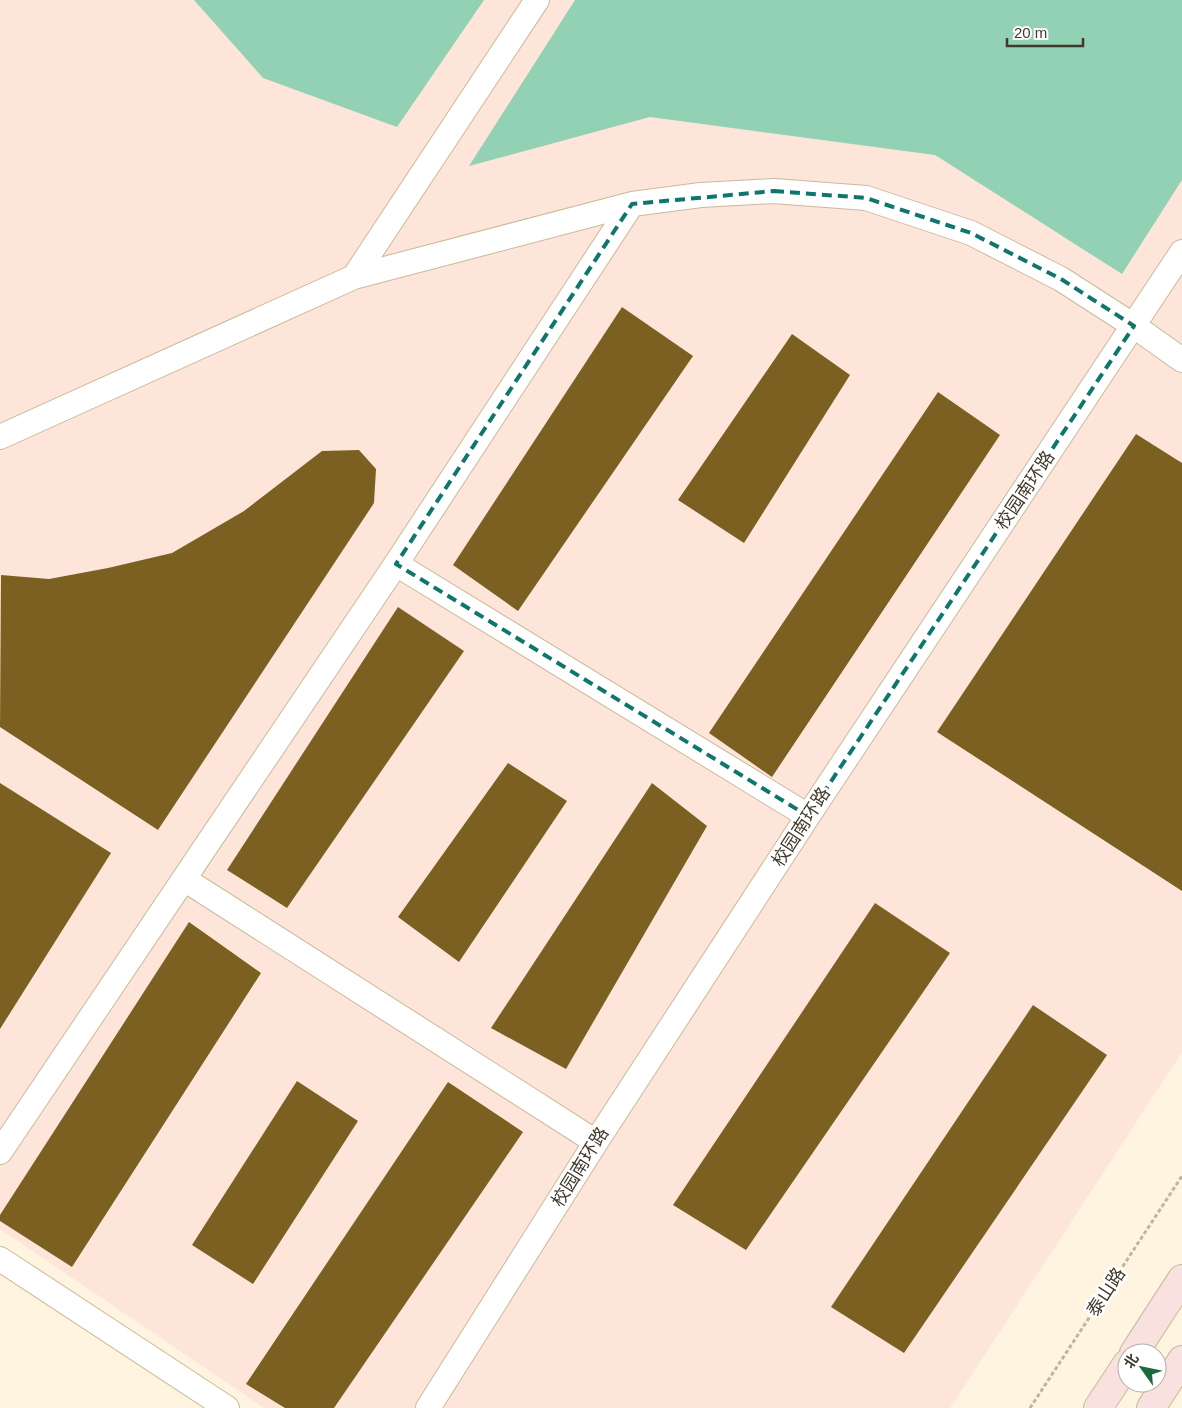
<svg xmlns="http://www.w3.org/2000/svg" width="1182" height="1408" viewBox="0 0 1182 1408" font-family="Arial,'Noto Sans SC',sans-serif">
<rect width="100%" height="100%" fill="#fef4df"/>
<path fill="#fde5da" d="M0,0H1182V1052L950,1408H264L0,1229Z"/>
<path fill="#93d1b5" d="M194,0H484L397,127L263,78Z
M575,0H1182V180L1122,274L935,155L650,117L469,166Z"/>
<path fill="#7c6021" d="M622,307L693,356L518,611L453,565Z
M792,334L850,375L744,543L678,500Z
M938,392L1000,435L772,777L709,733Z
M1136,434L1182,463V891L937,732Z
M359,450L376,469L374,503L158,830L0,727L1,575L49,579L108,568L172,553L244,511L322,451Z
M398,607L464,651L287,908L227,870Z
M508,763L567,801L459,962L398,917Z
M0,783L111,853L0,1029Z
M652,783L707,826L566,1069L491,1028Z
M875,903L950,953L746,1250L673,1205Z
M189,922L261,973L72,1267L0,1221V1215Z
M1033,1005L1107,1055L904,1353L831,1307Z
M297,1081L358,1121L253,1284L192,1245Z
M448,1082L523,1132L334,1408H285L246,1384Z"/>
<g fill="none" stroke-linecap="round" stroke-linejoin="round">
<g stroke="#caba99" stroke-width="26">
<path id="minor" d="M354,277L537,0
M0,437L354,277L632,204L701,195L774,191L866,198L971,233L1061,279L1134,326L1182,360
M396,564L808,816
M184,879L596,1142
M0,1152L396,564L632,204
M0,1259L227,1408
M428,1408L596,1142L808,816L1182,252"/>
</g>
<g stroke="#caba99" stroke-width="30">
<path id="secondary" d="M1134,1353L1182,1279
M1098,1408L1127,1364
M1151,1408L1182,1360"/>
</g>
<path stroke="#beb6a3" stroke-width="3" stroke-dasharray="4 2.5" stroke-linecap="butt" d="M1030,1408L1182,1176"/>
<use href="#minor" stroke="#fff" stroke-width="24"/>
<use href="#secondary" stroke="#f9e1e0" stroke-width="28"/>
</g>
<path fill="none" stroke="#0f766e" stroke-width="4" stroke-dasharray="10 6" stroke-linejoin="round" d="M774,191L866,198L971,233L1061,279L1134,326L808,816L396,564L632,204Z"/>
<g text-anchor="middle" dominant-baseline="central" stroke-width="5" stroke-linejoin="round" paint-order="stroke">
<g font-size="18" fill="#403a2c" stroke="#fff">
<text transform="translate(1025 490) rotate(-56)">校园南环路</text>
<text transform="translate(801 827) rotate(-57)">校园南环路</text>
<text transform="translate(580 1167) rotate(-58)">校园南环路</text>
<text transform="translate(1106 1292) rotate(-57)">泰山路</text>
</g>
</g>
<g transform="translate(1142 1368) rotate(303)"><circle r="24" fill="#ffffff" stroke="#b3b0ab"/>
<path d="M0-4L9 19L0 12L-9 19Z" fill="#186b3d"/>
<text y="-8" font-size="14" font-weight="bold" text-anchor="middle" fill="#403a2c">北</text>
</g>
<path d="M1007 38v8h76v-8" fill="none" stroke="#403a2c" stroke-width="2.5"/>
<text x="1014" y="38" font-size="15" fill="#403a2c" stroke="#ffffff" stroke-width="4" paint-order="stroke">20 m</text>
</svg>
